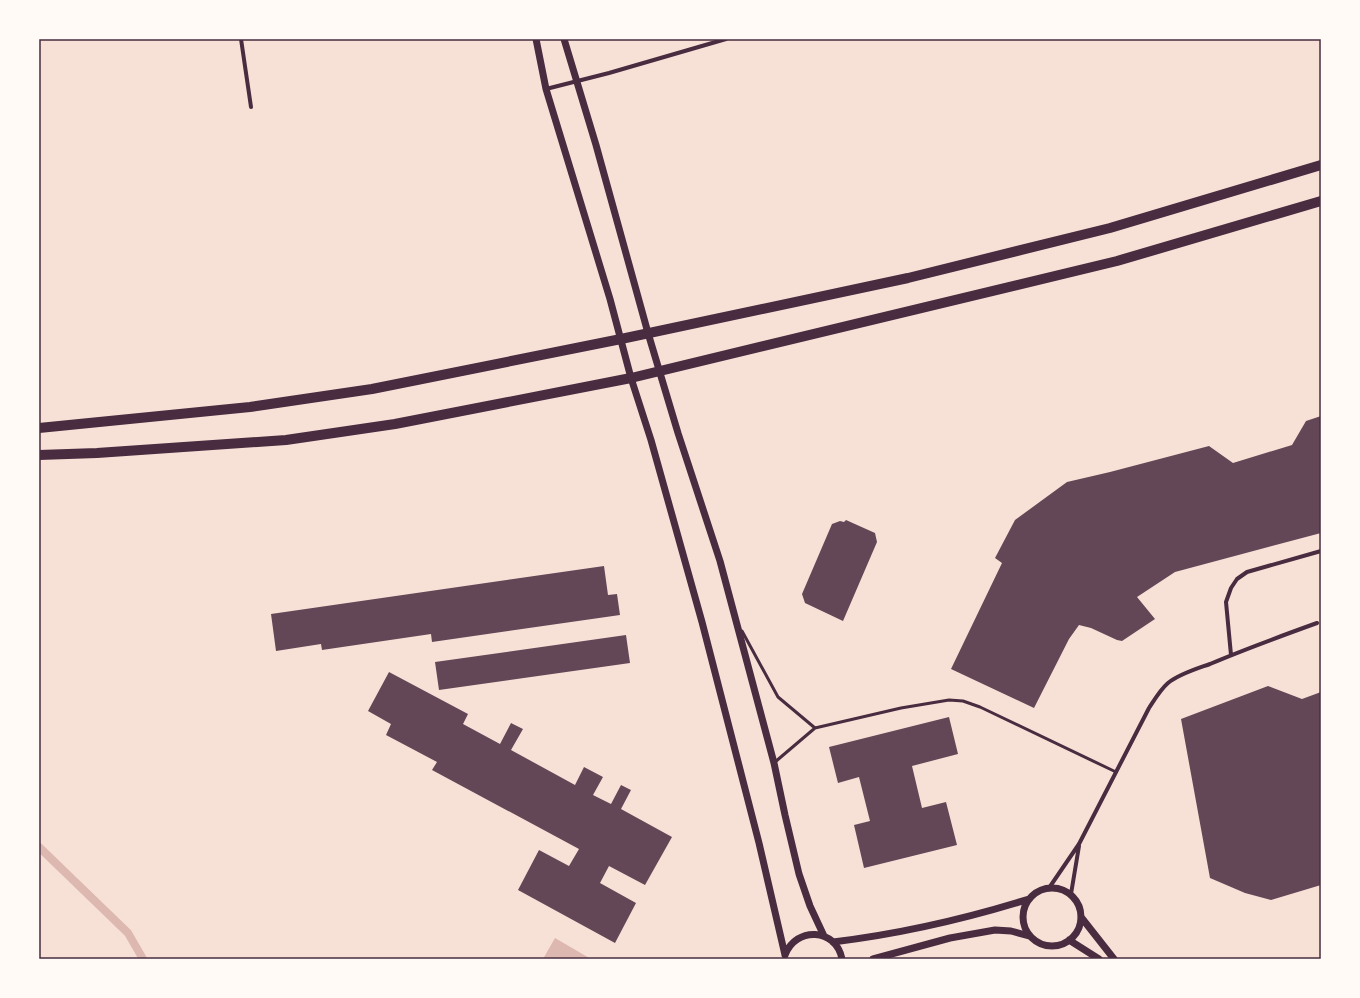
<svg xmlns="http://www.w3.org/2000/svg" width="1360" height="998" viewBox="0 0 1360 998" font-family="'Fira Sans Condensed',sans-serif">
<rect width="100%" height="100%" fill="#f7e1d7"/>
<path fill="#dcb8b0" d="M555,938L591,959H543Z"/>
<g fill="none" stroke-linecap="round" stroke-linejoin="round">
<path stroke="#dcb8b0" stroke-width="8" d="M39,847L128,933L143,959"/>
</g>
<path fill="#644757" d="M1321,416V533L1175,572L1137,597L1155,619L1122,641L1117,640L1091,628L1079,625L1069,639L1034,708L951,669L1002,563L995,558L1015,520L1067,482L1110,472L1209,446L1233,463L1292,445L1306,421Z
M846,520L875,533L877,542L843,621L805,603L802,594L832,524L840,521L844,522Z
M604,566L608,595L617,594L620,615L432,642L431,634L322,650L321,644L276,651L271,614Z
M626,635L630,663L439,690L435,662Z
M389,672L468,714L463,724L500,744L511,723L523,729L511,750L575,785L584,767L603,777L593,795L611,804L621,785L631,790L621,809L672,837L645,885L609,866L600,883L636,903L615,943L518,890L539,850L569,866L579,849L432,770L437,762L386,735L391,724L368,711Z
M1268,686L1302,699L1321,692V885L1271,900L1245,893L1210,878L1181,719Z
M949,717L958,754L912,766L922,808L946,802L957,845L864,868L854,825L870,821L859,777L838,783L829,747Z"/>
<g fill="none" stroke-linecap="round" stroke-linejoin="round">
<path stroke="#4a2c40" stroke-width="3" d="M742,631L778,697L815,728
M775,762L815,728L901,708L949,700L963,701L980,707L1116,772"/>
<path stroke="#4a2c40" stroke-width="4" d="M241,39L251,107
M546,89L609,73L726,39
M1231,655L1226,602L1231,588L1237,579L1247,572L1321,551
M1049,888L1079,844L1149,708C1155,699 1160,690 1168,683C1179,674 1196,669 1210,664C1245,649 1281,636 1317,623
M1071,894L1079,846"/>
<path stroke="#4a2c40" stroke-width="7" d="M536,39L546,89L610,299L631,378L651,440L702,622L759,843L785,955
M564,39L596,145L648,333L678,433L720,561L774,763L785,815L799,874L810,906L824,936
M1023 917a29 29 0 1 1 58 0a29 29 0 1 1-58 0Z
M1081,917L1114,959
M1069,940L1099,959
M833,942C899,934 965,919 1029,899
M785,955C796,926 836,928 842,959
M873,959L950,938L995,930L1011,931L1029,936"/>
<path stroke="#4a2c40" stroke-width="10" d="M39,428L250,407L372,389L621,339L908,278L1110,228L1321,165
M39,455L97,453L286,440L395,424L631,378L1117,261L1321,201"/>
</g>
<rect width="1360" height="998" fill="none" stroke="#fffaf5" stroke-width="80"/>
<rect x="40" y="40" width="1280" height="918" fill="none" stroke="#4a2c40" stroke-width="1.5"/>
</svg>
